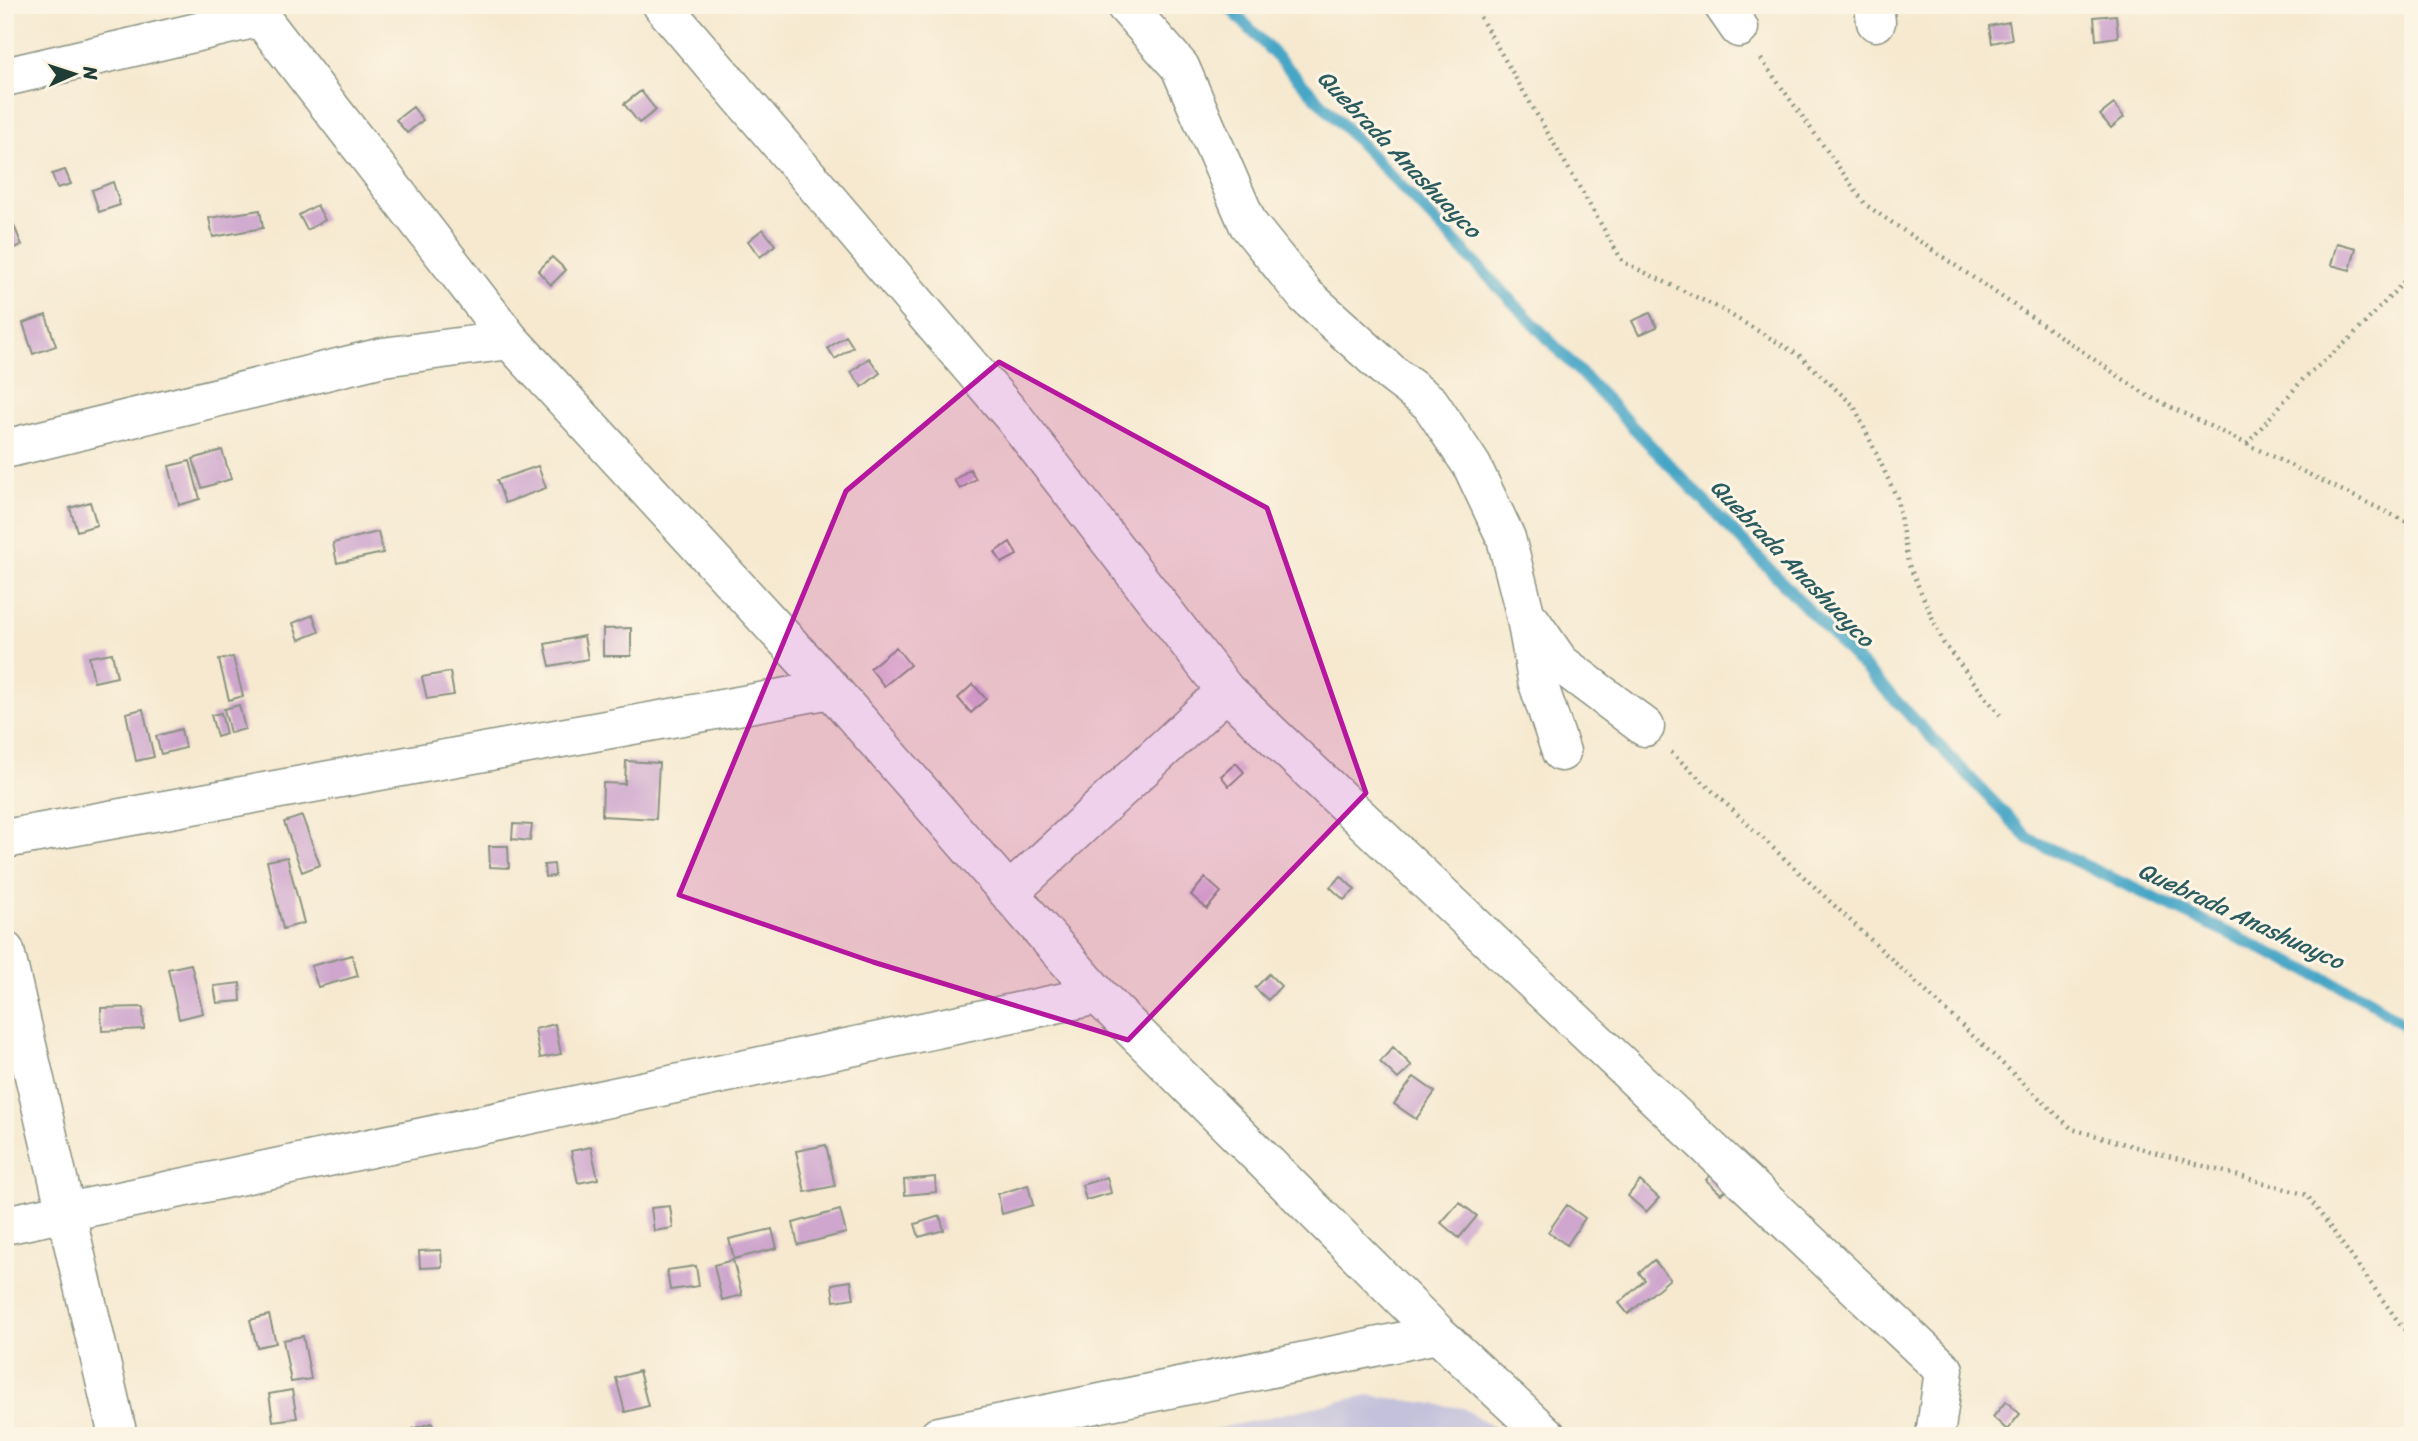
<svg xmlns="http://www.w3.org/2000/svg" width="2418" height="1441" viewBox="0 0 2418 1441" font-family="Sriracha,sans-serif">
<rect width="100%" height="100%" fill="#fcf5e5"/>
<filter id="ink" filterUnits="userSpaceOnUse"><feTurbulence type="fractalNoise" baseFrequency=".0143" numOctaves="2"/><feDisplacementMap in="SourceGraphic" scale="14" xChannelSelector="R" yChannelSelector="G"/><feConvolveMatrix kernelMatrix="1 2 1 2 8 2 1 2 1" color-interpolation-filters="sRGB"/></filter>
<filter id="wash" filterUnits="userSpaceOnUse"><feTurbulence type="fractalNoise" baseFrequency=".00686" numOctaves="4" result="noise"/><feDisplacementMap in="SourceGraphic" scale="28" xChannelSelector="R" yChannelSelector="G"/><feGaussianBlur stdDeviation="1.57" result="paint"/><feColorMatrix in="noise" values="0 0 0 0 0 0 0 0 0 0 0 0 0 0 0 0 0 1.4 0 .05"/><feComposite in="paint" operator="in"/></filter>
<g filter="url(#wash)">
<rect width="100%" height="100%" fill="#f6e9d0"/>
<path fill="#c3c1db" d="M1368,1395L1463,1408L1508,1436H1184Z"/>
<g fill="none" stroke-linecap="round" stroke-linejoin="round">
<path stroke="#47a6c6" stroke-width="12" d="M1227,5L2029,839L2366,998L2413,1032"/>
</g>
<g id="blocks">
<path fill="#cea6ce" d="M2116,15L2118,37L2096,40L2094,17Z
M2009,22L2012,39L1992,43L1989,26Z
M641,91L656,110L639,123L624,104Z
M2114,104L2124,117L2111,128L2100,115Z
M413,107L423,120L407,133L396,120Z
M65,170L71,184L57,188L52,174Z
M113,182L120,205L99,212L92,190Z
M317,205L325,220L307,230L299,215Z
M260,210L263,228L213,237L209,218Z
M12,221L22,245L5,252V224Z
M763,229L775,245L760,257L748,241Z
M2337,243L2356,248L2350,270L2331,265Z
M552,257L566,270L551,285L538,271Z
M1650,313L1657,327L1639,335L1632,321Z
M46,315L56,346L33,354L23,323Z
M846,336L853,347L835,359L828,348Z
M869,358L880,373L862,387L851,372Z
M222,450L231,479L202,488L193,459Z
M190,461L200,499L179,505L169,466Z
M538,466L546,488L505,503L497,480Z
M970,469L976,479L960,489L954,480Z
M90,502L97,525L77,531L70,508Z
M378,532L383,553L337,563L333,543Z
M1010,542L1017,555L1002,563L995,552Z
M313,615L319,632L299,640L293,623Z
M631,628V656H603V629Z
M584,636L588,659L550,666L545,644Z
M896,647L910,665L884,686L870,668Z
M112,653L117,677L94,682L89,657Z
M233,657L243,696L229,700L219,660Z
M450,672L454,695L427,699L422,677Z
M973,684L986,699L971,713L958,698Z
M239,705L245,729L230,733L224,709Z
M143,709L154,757L136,761L126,713Z
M221,713L226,734L217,737L211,715Z
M181,729L185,748L161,754L156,736Z
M626,761L659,763L656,819L602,816L603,783L625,784Z
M1236,763L1244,772L1229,786L1221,776Z
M302,816L320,865L302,872L284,822Z
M513,824L532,825L530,841L512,839Z
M489,846H508L509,868L490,867Z
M287,857L304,923L283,929L267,861Z
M554,864L555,876L545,877L544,865Z
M1341,876L1355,890L1344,900L1330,887Z
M1205,878L1221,892L1207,909L1191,895Z
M352,955L358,976L318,987L311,966Z
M191,964L203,1013L179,1019L168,969Z
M1269,974L1281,986L1268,1000L1255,988Z
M240,983L241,1001L217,1003L214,986Z
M143,1007L144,1029L102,1031L101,1008Z
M555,1024L561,1054L540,1058L535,1029Z
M1393,1047L1412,1066L1398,1079L1380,1062Z
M1414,1077L1435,1092L1416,1119L1394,1104Z
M826,1145L835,1186L805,1192L796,1151Z
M591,1147L598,1179L578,1183L571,1151Z
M1719,1166L1734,1180L1721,1194L1706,1180Z
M935,1177L936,1192L905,1195L904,1180Z
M1107,1177L1111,1193L1086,1200L1082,1185Z
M1640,1181L1659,1198L1646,1212L1628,1196Z
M1028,1185L1033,1205L1002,1214L998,1194Z
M1459,1202L1477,1216L1459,1238L1441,1223Z
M1567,1205L1585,1218L1567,1245L1548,1232Z
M670,1206L673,1228L654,1231L651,1208Z
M840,1210L846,1233L798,1245L793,1223Z
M940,1216L944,1230L919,1237L915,1224Z
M772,1229L777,1248L734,1259L729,1239Z
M441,1250L442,1267L420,1268L419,1251Z
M733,1260L742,1295L722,1300L714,1265Z
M1654,1260L1670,1279L1628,1314L1619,1303L1645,1280L1639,1273Z
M696,1266L699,1286L670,1290L667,1270Z
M851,1281L854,1298L834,1301L832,1284Z
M269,1315L276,1343L257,1347L250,1320Z
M303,1336L311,1379L291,1382L283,1340Z
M639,1371L648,1406L625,1412L616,1378Z
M292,1390L297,1418L273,1421L269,1394Z
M2006,1401L2020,1414L2007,1430L1993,1417Z
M432,1423L435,1436H416L414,1428Z"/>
</g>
</g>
<g filter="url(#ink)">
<use href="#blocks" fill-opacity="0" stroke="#8a9382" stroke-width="2"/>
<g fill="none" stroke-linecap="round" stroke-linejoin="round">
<g stroke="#8a9382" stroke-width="41">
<path id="minor" d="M251,5L510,340L831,689L1098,995L1438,1334L1547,1436
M662,5L1015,419L1226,691L1944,1370L1935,1436
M1125,5L1180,67L1248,224L1306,296L1391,373L1430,403L1472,466L1506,538L1525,613L1537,680L1561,752
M1723,5L1739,28
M1874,5L1876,22
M5,77L262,17
M5,449L383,357L510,340
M1531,621L1560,663L1645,727
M5,839L831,689
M1010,892L1226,691
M5,951L118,1436
M5,1225L1098,995
M939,1436L1438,1334"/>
</g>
<path stroke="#8a9382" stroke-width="4.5" stroke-dasharray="2 5" stroke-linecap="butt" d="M1473,5L1623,262L1719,308L1799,355L1854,406L1897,498L1908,563L1944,644L2000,715
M1761,59L1866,205L2148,396L2413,525
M2247,444L2304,378L2352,337L2413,272
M1671,752L2072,1129L2307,1195L2403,1328L2413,1337"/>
<use href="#minor" stroke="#fff" stroke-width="38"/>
</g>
</g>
<path fill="#b5179e" fill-opacity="0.2" stroke="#b5179e" stroke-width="5" stroke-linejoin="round" d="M999,362L1267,508L1366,793L1128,1040L873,962L679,895L846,491Z"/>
<g text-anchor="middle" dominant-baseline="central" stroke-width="6" stroke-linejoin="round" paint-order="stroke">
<g font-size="23" font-style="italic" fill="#2b5c60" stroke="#fcf5e5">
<text transform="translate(1399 154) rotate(46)">Quebrada Anashuayco</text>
<text transform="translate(1792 563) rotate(46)">Quebrada Anashuayco</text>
<text transform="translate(2241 916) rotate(25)">Quebrada Anashuayco</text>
</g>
</g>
<rect width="2418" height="1441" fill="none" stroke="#fcf5e5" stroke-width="28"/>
<g transform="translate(74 74) rotate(87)" stroke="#fcf5e5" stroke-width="5" paint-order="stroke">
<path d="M0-5L12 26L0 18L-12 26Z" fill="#1f3d34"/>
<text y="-10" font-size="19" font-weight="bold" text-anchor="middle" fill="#1f3d34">N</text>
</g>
</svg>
